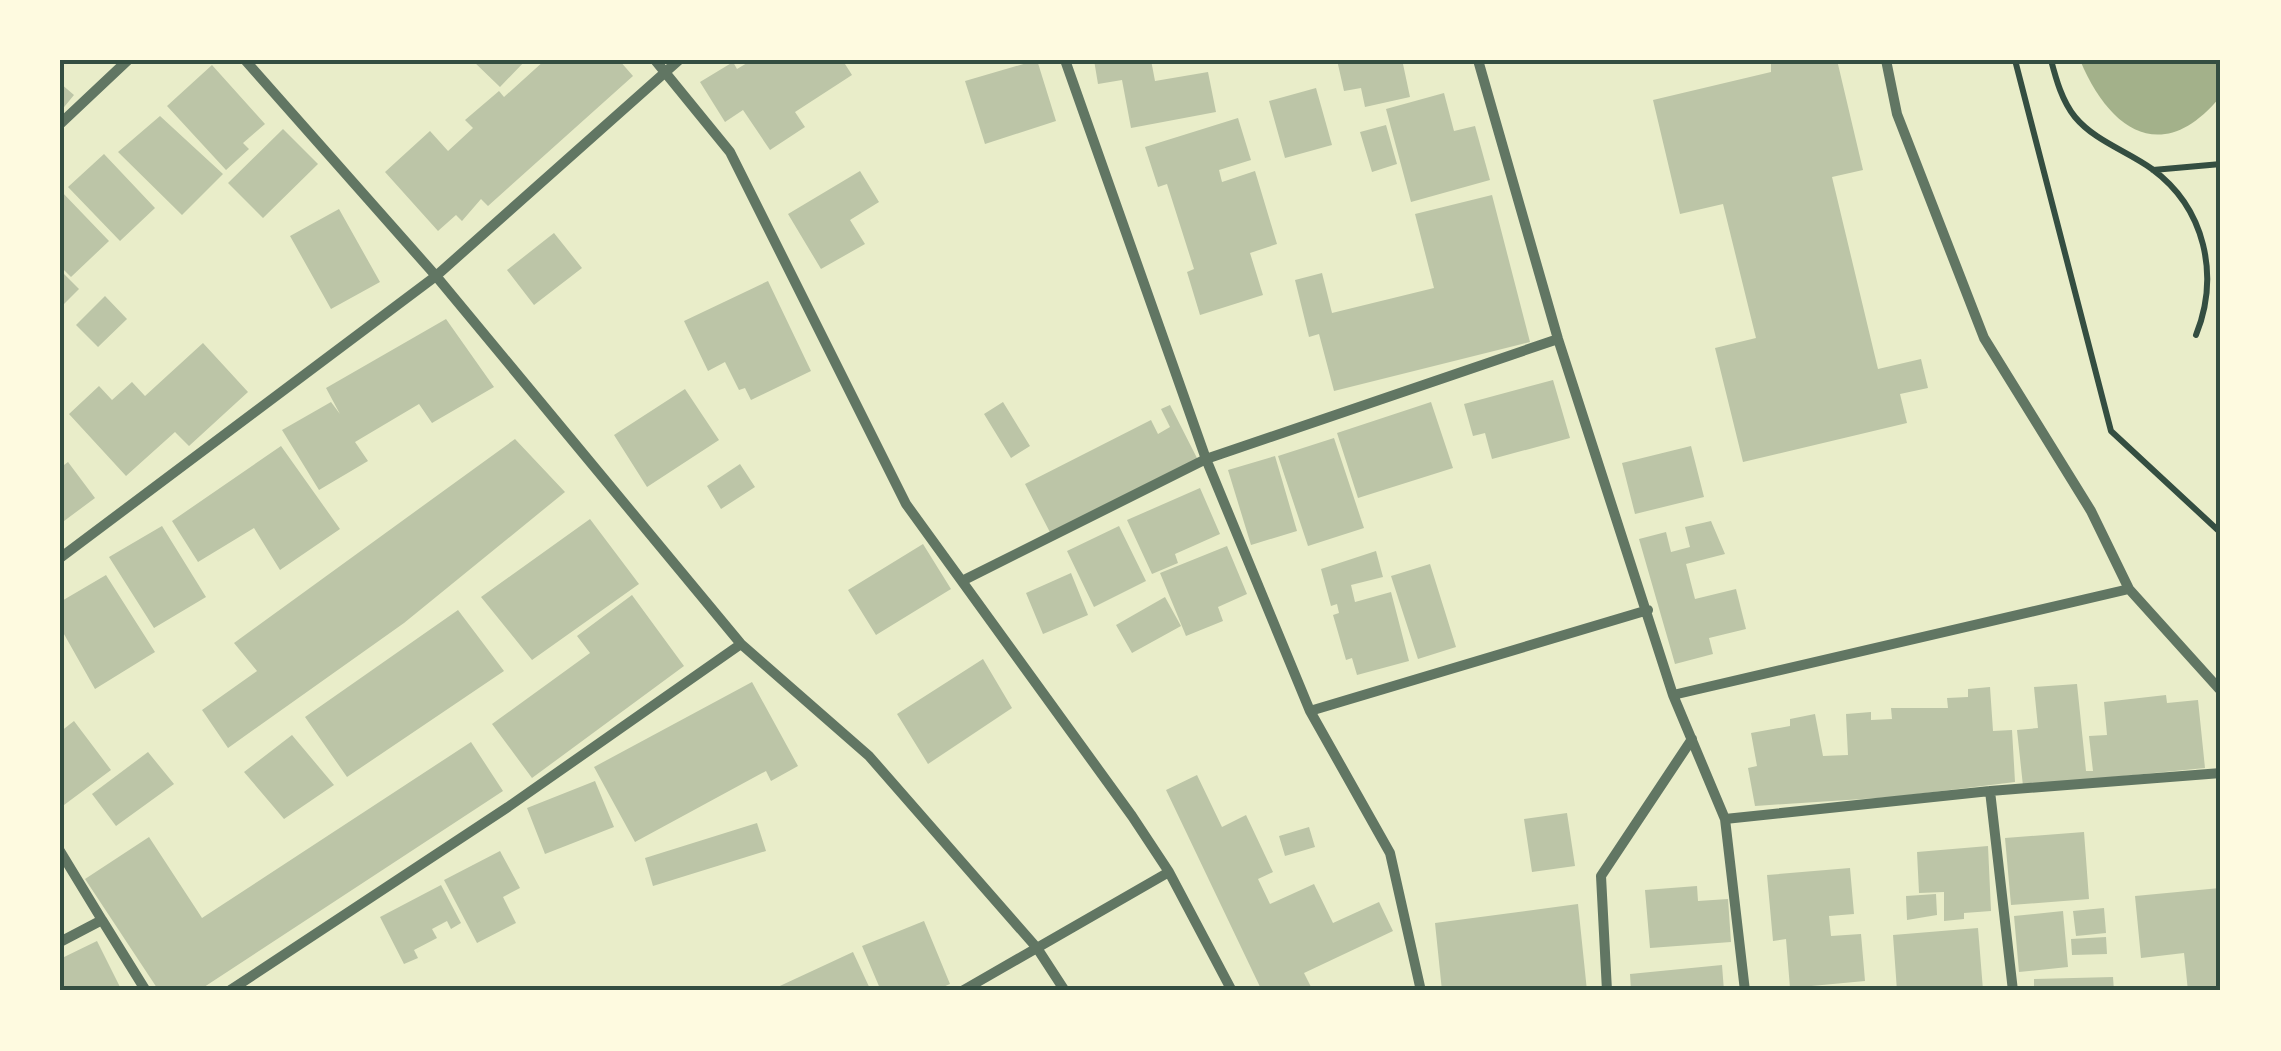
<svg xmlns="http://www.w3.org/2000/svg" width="2281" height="1051" viewBox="0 0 2281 1051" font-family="'Sofia Sans Condensed',sans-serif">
<rect width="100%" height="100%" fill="#e9edc9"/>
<path fill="#a3b18a" d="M2080,60H2216L2220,97C2163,166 2110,132 2080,60Z"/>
<path fill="#bcc5a7" d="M472,60H526L500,87Z
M545,60L557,64L619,60L633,76L488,206L481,199L462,221L456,215L438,231L385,172L430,131L448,151L473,128L465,120L499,91L504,97Z
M752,60H850L845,64L852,75L795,112L805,127L770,150L743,110L725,122L700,82L733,62L737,69Z
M1037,60L1056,121L985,144L965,81Z
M1094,60H1151L1155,81L1208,72L1216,112L1131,128L1122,80L1098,84Z
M1337,60H1414L1403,64L1410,97L1365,107L1361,88L1344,91Z
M1771,60H1837L1863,170L1832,177L1878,369L1921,359L1928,388L1900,394L1907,423L1743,462L1715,348L1756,338L1723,204L1680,214L1653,100L1771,72Z
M212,65L265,124L243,143L249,149L226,170L167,106Z
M60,83L74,95L60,112Z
M1316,88L1332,145L1285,158L1269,101Z
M1444,93L1454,131L1475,126L1490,180L1411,202L1386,109Z
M160,116L223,174L182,215L118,152Z
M1238,118L1251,160L1219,170L1222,182L1255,171L1277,244L1250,253L1263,295L1200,315L1187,272L1194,269L1167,184L1158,187L1145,147Z
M1386,125L1397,164L1372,172L1360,132Z
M283,129L318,164L263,218L228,183Z
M104,154L155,208L120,241L68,187Z
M860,171L879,202L850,220L865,244L821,269L788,214Z
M60,190L109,241L71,277L60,266Z
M1492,195L1530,342L1334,391L1319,334L1309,337L1295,280L1322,273L1332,313L1434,288L1415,214Z
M339,209L380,282L331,309L290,236Z
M554,233L582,268L534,305L507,270Z
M60,270L79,289L60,308Z
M768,281L811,371L751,400L745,388L739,390L725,362L708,371L684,321Z
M105,296L127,319L98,347L76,325Z
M446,319L494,387L432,423L419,404L355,442L368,461L319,490L282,430L331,402L340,414L326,388Z
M203,343L248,392L189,446L175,432L126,476L69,414L99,386L112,400L132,382L145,396Z
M1553,380L1570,438L1492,459L1485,433L1473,436L1464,404Z
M685,389L719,440L647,487L614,435Z
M1003,402L1030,446L1011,458L984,414Z
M1431,402L1453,468L1358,498L1337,433Z
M1170,405L1198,460L1054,540L1025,484L1151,420L1158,434L1170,427L1161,409Z
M1334,438L1364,528L1308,546L1278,456Z
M515,439L565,492L404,623L228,748L202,710L257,671L234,643Z
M281,446L340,529L280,570L254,528L198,562L172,521Z
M1691,446L1704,497L1635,514L1622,463Z
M1275,456L1297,531L1251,545L1228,470Z
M68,462L95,498L60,524V468Z
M740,464L755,487L721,509L707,486Z
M1200,488L1220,534L1175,554L1178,563L1152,574L1127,520Z
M590,519L639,584L532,660L481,597Z
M1711,521L1725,554L1686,564L1695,599L1736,589L1746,629L1709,638L1713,654L1675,664L1639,539L1666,532L1671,552L1690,547L1685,527Z
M162,526L206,597L154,628L109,557Z
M1119,526L1146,581L1094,607L1067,551Z
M923,544L951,589L876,635L848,590Z
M1227,546L1247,594L1218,607L1223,621L1186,636L1160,573Z
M1376,551L1383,577L1351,585L1355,602L1391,592L1409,661L1357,675L1352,658L1346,660L1333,615L1339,613L1337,604L1331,606L1321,569Z
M1430,564L1456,647L1418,659L1391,576Z
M1071,573L1088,615L1043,634L1026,593Z
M106,575L155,652L95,689L60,627V602Z
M632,595L684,666L532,778L492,724L590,653L577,636Z
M1165,597L1181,626L1132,653L1116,625Z
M458,610L504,671L347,777L305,717Z
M983,659L1012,708L928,764L897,714Z
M752,682L798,766L771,781L766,771L635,842L594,767Z
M2077,684L2086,771H2093L2089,736L2107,735L2104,702L2166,695L2167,703L2198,700L2205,768L2023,786L2017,730L2038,728L2034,687Z
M1990,687L1993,731L2012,730L2015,782L1893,797L1755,806L1748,768L1757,766L1751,733L1790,726V719L1815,714L1823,756L1848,755L1846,714L1871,712V720L1892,719L1891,708H1948L1947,698L1968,697V689Z
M74,721L111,770L60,808V732Z
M292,735L334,785L284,819L244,772Z
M471,742L503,791L198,991H159L85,879L149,837L202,918Z
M148,752L174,784L116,826L92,794Z
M1197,775L1222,827L1246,815L1273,872L1258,879L1270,904L1314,884L1333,923L1379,902L1393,931L1304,973L1313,991H1262L1166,790Z
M595,781L614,827L545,854L527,808Z
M1567,813L1575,866L1532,872L1524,819Z
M757,823L766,851L653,886L645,858Z
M1309,827L1315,847L1285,856L1279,836Z
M2084,832L2089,899L2011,905L2005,838Z
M1988,846L1991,911L1964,913V919L1944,921V892L1919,893L1917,852Z
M500,851L520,888L503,897L516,923L477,943L444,880Z
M1850,868L1854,914L1829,916L1831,936L1861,934L1865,981L1790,988L1786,939L1773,941L1767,875Z
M441,885L461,923L451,929L447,921L432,929L437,938L414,950L418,958L404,964L380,917Z
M1697,886L1698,901L1728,899L1731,942L1650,948L1645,890Z
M2220,888L2221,991H2188L2184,953L2141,958L2135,896Z
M1936,894L1937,915L1907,920L1906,896Z
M1578,904L1587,991H1442L1435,923Z
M2104,908L2106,933L2076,936L2073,911Z
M2063,911L2068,967L2019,972L2014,916Z
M924,921L950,984L934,991H881L862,946Z
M1978,928L1983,990L1897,991L1893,935Z
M2106,937L2107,954L2072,955L2071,939Z
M97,941L122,991H60V959Z
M853,952L871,991H769Z
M1722,965L1724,991H1631L1630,974Z
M2113,977L2114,991H2034V979Z"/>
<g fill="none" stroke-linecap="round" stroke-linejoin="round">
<path stroke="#344e41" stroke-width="6" d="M2015,60L2111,431L2221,533
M2051,60C2056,79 2062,101 2075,117C2095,141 2127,151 2152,169C2205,208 2220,275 2196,335
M2153,170L2221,164"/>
<path stroke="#617663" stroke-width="10" d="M245,60L436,276L741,644L869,756L1037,948L1065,991
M655,60L730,152L906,504L1132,816L1169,872L1232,991
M1065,60L1206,459L1310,711L1390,853L1421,991
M1478,60L1558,339L1673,695L1725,819L1745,991
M1886,60L1897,114L1984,338L2091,511L2129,589L2221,691
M60,124L128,60
M60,558L436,276L679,60
M962,581L1206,459L1558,339
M1673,695L2129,589
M1310,711L1648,610
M1725,819L1990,791
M60,851L102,920
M60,942L102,920L146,991
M229,991L508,807L741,644
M962,991L1169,872
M1607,991L1601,876L1692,739
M2013,991L1990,791L2221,773"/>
</g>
<rect width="2281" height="1051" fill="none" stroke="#fefae0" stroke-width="125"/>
<rect x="62" y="62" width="2156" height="926" fill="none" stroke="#344e41" stroke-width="4"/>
</svg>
